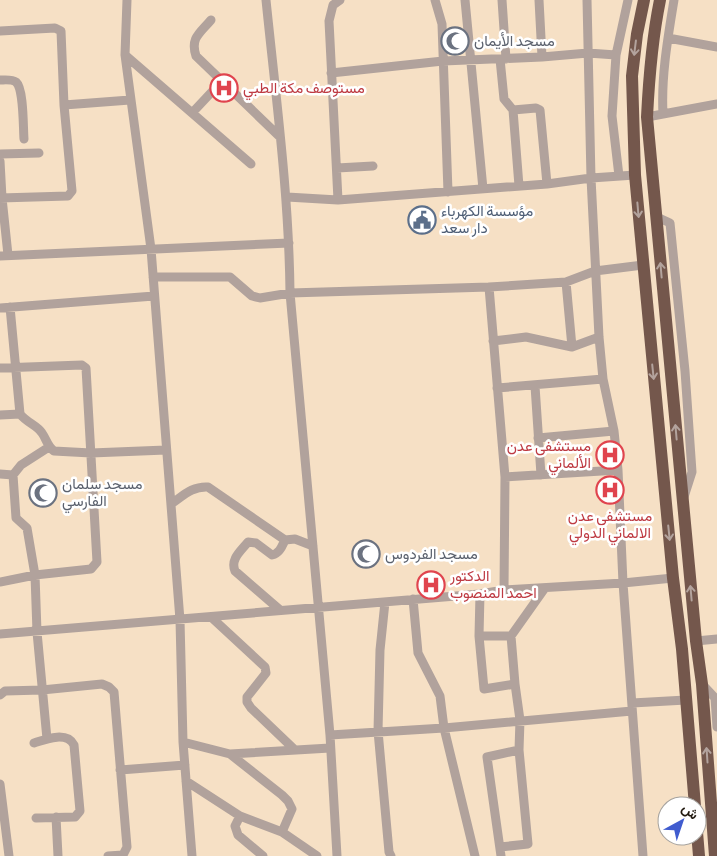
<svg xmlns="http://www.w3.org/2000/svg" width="717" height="856" viewBox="0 0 717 856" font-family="'Alegreya Sans',Vazirmatn,sans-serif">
<rect width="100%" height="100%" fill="#f6e0c5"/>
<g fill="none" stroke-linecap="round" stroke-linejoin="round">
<path stroke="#b1a29c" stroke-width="9" d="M127,0L125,55L151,249L180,620L183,742L192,856
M266,0C276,98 289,195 290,293L330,735L337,856
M435,0L442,24L448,192
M465,0L483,189
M502,0L506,59
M539,0L542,57
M587,0L591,178L599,337L603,379L614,431L618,470L623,583L643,856
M211,20C200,33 190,38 196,56L280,137
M0,31L55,28L61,31L64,105L72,191L68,196L0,198
M668,38L717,47
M125,55L251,164
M500,59L504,99L513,110L519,186
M331,73L443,61L542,57L588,53L616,55
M0,80C5,80 12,79 16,82C24,89 23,127 24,139
M64,105L130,100
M513,110L536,108L540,110L547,184
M192,113L222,81
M663,114C661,76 668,37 674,0
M647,117L717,104
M0,154L39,153
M0,161L2,198L8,255
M337,168L373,166
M619,176L612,116L616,55L628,0
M287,197L338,200L547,184L591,178L635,175
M338,200L329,21L333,5L340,0
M657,217L670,223L685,371L692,472L684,497
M0,256L289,243
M153,277H230L252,296L260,298L290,293L489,287L566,282L595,271L643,265
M566,282L572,347
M489,287L505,477L504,590
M10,307L20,414C27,423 37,425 42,433C47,440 47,446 54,451L91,453L166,450
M0,308L154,296
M493,341L526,337L572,347L599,337
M0,368L82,365L86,368L97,562L91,569L35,575L0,582
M535,386L541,475
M497,388L603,379
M0,415L20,414
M538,438L614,431
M0,474L13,475
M505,477L618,470
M171,504C183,496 192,486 208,487L285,540L295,539L313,546
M480,594L479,636L484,689L515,684
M413,599L418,653L440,696L444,728L475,856
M385,602L380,650L378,731L389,852L391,856
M280,610L235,571C230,559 241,551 248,542L256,543L272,555C280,553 282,546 285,540
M211,617L265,667L266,673L247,697V702L251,708L295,750
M0,634L480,594L504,590L623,583L673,578
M479,636H511L515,684L520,720L519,750L528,844L500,847
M511,636L545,588
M696,641L717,639
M702,684L715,698L717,727
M0,695L5,691L42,690L102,684L109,687L114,692L127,847L123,855L108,856
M632,703L686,700
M330,735L444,728L632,711
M47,739L37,632L35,575L27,528L16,518L13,475L21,465L49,447
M183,742L230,754L330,748
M34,743C46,739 67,731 74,745L80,811L75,817L36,818
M230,754L282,795L288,801L292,809L282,832
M120,770L185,765
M186,781L240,816L282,832L317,856
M0,784L9,856
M240,816L235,826L238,835L263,856
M56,817L58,856
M501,856L487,757L519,750"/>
<path stroke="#74574c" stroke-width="12" d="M644,0L637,34L632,76L635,175L673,578L682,649L695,806
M660,0C652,39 649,77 647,117L696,641L702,684L715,856
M697,832L699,856"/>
</g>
<defs><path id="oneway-shaft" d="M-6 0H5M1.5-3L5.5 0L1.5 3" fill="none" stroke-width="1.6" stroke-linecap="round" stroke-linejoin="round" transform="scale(1.25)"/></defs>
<g stroke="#b3a39d">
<use href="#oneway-shaft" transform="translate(635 48) rotate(97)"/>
<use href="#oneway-shaft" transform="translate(638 210) rotate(85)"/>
<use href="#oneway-shaft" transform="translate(661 270) rotate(-95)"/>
<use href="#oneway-shaft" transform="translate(653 372) rotate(84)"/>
<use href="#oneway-shaft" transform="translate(676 432) rotate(-95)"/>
<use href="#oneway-shaft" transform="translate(669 533) rotate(84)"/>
<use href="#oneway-shaft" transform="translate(691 593) rotate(-95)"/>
<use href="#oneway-shaft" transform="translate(707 755) rotate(-94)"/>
</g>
<defs>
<g id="mosque-ring" transform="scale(1.4375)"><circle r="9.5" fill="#fff" stroke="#6b7280" stroke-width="1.5"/><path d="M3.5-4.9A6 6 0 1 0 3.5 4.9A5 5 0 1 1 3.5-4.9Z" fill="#6b7280"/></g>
<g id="hospital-ring" transform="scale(1.4375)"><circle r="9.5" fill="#fff" stroke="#e0444e" stroke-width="1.5"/><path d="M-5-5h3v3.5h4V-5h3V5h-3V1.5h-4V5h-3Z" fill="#e0444e"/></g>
<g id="civic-ring" transform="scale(1.4375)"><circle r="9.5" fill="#fff" stroke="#5c6f8a" stroke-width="1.5"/><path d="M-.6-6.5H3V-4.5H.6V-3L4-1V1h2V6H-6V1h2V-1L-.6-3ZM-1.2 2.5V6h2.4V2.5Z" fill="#5c6f8a"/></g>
</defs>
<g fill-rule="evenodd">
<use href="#mosque-ring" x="455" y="41"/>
<use href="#hospital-ring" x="224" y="88"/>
<use href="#civic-ring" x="422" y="220"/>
<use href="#hospital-ring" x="610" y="455"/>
<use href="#hospital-ring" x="610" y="490"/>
<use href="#mosque-ring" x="43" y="493"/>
<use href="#mosque-ring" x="366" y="554"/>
<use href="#hospital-ring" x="431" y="585"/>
</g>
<g text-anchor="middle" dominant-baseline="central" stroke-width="5" stroke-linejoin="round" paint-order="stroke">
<g font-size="15" fill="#5b616d" stroke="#fff" text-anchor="start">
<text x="474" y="41">مسجد الأيمان</text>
<text x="62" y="484">مسجد سلمان<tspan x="62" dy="17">الفارسي</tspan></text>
<text x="385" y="554">مسجد الفردوس</text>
</g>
<g font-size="15" fill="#be3a42" stroke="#fff" text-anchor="start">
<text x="243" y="88">مستوصف مكة الطبي</text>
<text x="591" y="446" text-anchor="end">مستشفى عدن<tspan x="591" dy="17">الألماني</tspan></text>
<text x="610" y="516" text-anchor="middle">مستشفى عدن<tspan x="610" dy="17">الالماني الدولي</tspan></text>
<text x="450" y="576">الدكتور<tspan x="450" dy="17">احمد المنصوب</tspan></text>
</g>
<g font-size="15" fill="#4e5e75" stroke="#fff" text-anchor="start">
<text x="441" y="211">مؤسسة الكهرباء<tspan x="441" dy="17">دار سعد</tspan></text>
</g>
</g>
<g transform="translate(682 821) rotate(40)"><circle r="24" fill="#ffffff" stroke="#a6a39f"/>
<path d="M0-4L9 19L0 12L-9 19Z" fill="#405ccf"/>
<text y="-8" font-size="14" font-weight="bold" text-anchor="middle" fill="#21190f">ش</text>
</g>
</svg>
